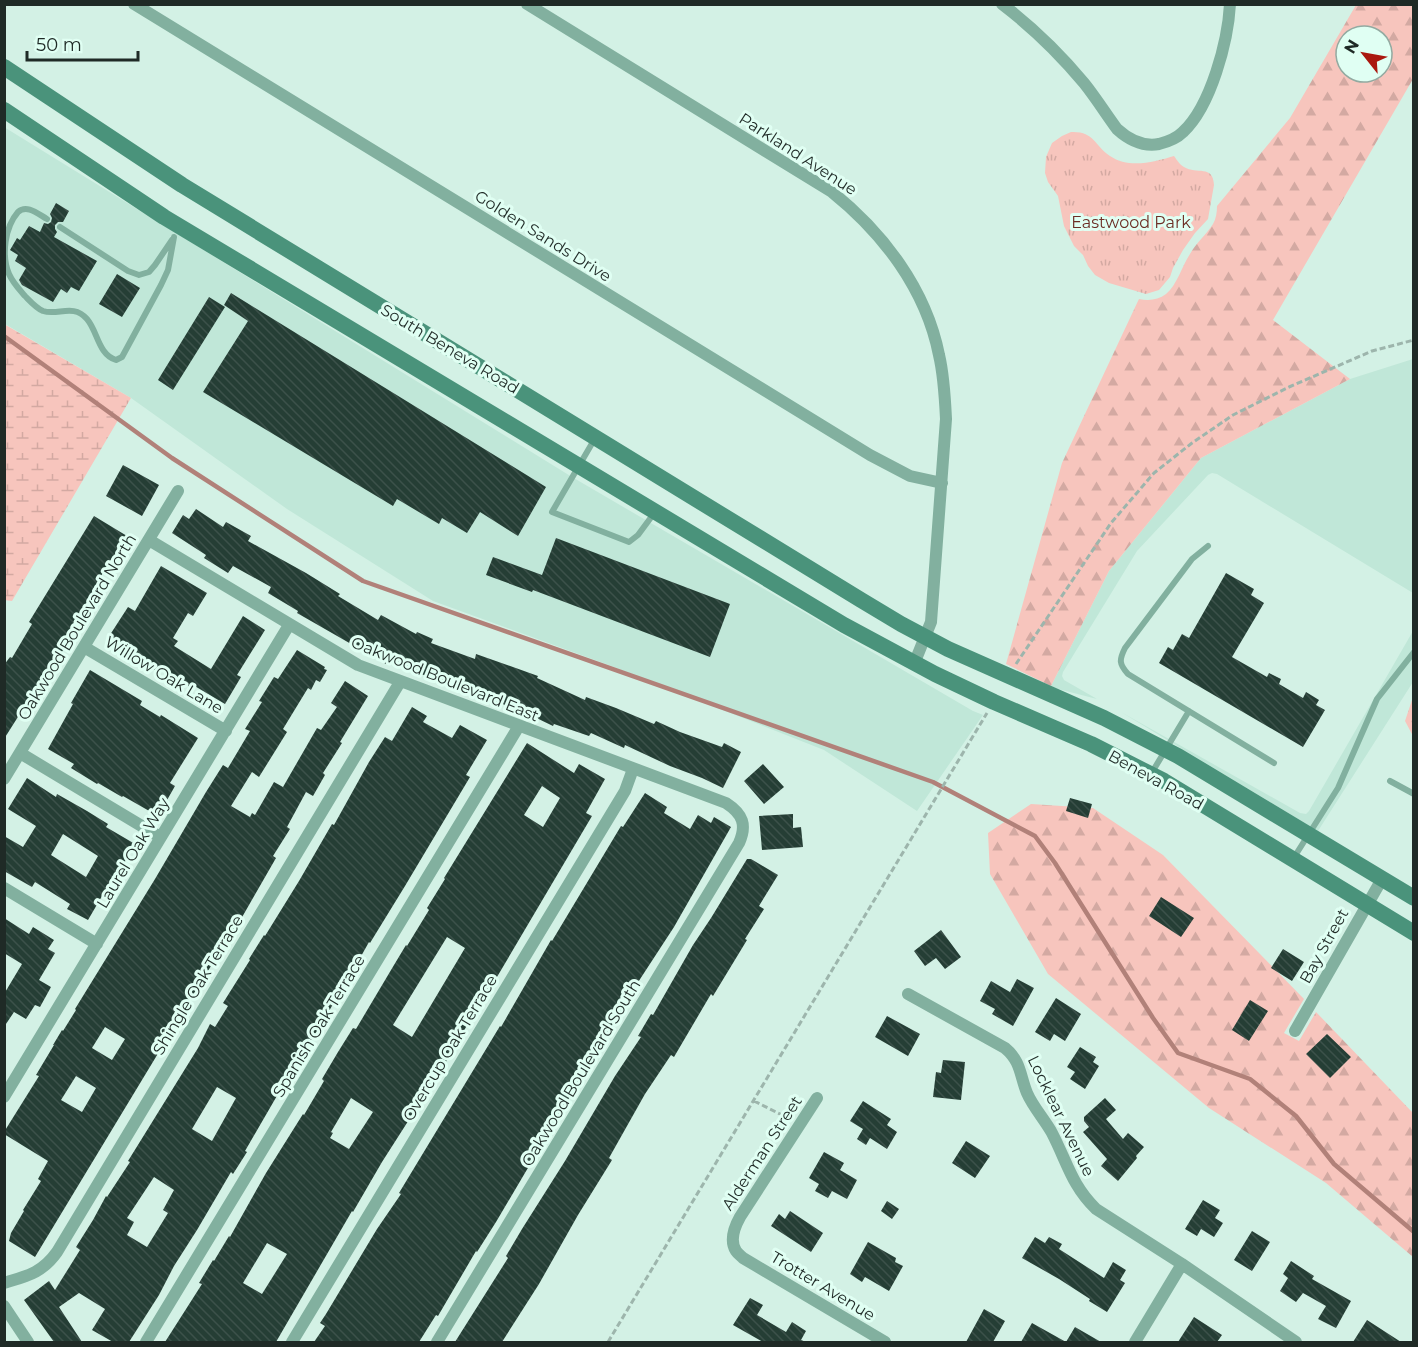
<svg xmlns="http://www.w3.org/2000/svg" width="1418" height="1347" viewBox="0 0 1418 1347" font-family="Montserrat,sans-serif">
<defs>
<pattern id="forest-firs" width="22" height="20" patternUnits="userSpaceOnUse" patternTransform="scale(1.5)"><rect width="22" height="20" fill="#f7c5bd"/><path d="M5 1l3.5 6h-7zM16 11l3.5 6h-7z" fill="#d3a9a2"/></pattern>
<pattern id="wetland-marsh" width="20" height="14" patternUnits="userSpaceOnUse" patternTransform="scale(1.5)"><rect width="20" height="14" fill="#f7c5bd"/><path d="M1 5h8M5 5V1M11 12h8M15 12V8" fill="none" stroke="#d3a9a2"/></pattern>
<pattern id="park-tufts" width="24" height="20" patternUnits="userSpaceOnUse" patternTransform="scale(1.5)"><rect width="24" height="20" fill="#f7c5bd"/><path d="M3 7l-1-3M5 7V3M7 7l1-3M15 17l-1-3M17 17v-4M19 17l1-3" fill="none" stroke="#d3a9a2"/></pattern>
<pattern id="building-back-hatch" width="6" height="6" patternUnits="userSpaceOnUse" patternTransform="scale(1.5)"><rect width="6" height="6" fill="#253e35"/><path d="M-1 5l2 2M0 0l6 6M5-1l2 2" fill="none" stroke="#3c514a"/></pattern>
</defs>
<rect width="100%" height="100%" fill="#d3f1e5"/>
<path fill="#c0e7d8" d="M4,127L572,477L973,711L983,715L917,811L824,750L614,667L433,601L287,509L131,398L5,324Z
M1413,359V593L1217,474L1212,473L1208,475L1137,551L1063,672L1062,676L1064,680L1097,699L1058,689L1051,686L1109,571L1201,458L1350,379Z
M1413,631V682L1318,831L1121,712L1300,813L1306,814L1309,811Z"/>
<path fill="url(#forest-firs)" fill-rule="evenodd" d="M1356,5H1413V79L1273,320L1350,379L1201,458L1109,571L1051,686L1006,664L1062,463L1138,301L1139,299C1149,301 1158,300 1166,294C1177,285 1182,266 1190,254C1196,243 1206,235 1213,224C1216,219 1217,212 1217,206L1290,118ZM1346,36H1382V72H1346Z
M1031,804L1093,808L1163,855L1304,999L1284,1033L1299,1041L1316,1012L1413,1113V1257L1326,1183L1209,1108L1048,974L990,874L988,833Z"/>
<path fill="url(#wetland-marsh)" d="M4,324L131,398L12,601L4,600Z
M1413,697V736L1405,721Z"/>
<path fill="url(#park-tufts)" d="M1071,132C1094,131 1094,145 1110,156C1129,169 1154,162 1174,156C1177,160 1180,165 1184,167C1197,175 1213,164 1214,185L1208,219L1195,233L1183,250L1173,268L1170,277L1159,290L1146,294L1109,283L1095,275L1088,266L1083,255L1074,246L1064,226L1058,196L1048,182L1045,173L1046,157L1052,143L1062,136Z"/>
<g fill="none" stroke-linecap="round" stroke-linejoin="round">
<path stroke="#b18179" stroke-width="4.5" d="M4,336L172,458L363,581L933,782L1035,836L1055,863L1153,1018L1178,1053L1250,1079L1296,1116L1334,1164L1414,1232"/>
</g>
<path fill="url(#building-back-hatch)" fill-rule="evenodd" d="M56,203L69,211L63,222H58L55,225V229L57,232L54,237L97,261L79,291L71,287L67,293L61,289L53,302L22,285L19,280L26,268L15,261L18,255L10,250L17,238L20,240L29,226L40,232L44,223L48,224L51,222L52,218L50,214Z
M117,274L140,288L122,317L99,304Z
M231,293L546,487L518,536L480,512L467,533L442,518L439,524L397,499L393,506L203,392L248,321L224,305Z
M209,297L225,307L173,390L158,380Z
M123,465L159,485L142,516L106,496Z
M196,509L223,527L226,522L251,536L248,541L306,573L340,594L338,596L378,620L381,615L416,634L417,632L433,639L431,643L475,659L476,654L513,667L538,676L537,678L585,700L586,697L616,708L654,724L656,721L680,732L722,747L724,743L741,752L723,788L702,778L670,766L625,745L624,748L591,733L589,736L554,724L553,726L524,712L421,674L388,661L386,664L297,613L298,611L268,593L271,587L233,566L228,573L204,558L206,555L172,533L183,515L189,519Z
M94,516L127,536L114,557L113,556L92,591L93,592L59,647L63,650L46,679L47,680L32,704L28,701L4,739V665L10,657L12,658L32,624L29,622Z
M556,538L730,604L710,657L533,590L532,592L486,575L493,557L542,575Z
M161,566L207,593L193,616L188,613L173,638L178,641L174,646L211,669L243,616L265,630L237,675L241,677L225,704L193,685L191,688L160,669L158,672L106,641L128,607L135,611Z
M1226,573L1254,589L1251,595L1264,603L1232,657L1267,677L1269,673L1281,679L1279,684L1303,698L1306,692L1319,700L1316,705L1325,710L1303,747L1159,663L1168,647L1173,650L1182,634L1189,638Z
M297,650L325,667L324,669L327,670L320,682L316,680L311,690L308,688L283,729L287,732L259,777L252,772L231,806L250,817L252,813L255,815L274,782L283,787L317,728L321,730L337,707L331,703L345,681L368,696L340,742L342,743L323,773L325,775L313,796L306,792L287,827L290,829L273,856L276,858L241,919L227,943L226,942L191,998L190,997L169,1031L171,1032L35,1257L9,1241L11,1233L24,1211L23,1210L41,1181L38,1179L48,1161L4,1134V1132L39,1076L36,1075L54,1045H53L62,1030L63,1031L76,1010L75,1009L155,879L206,792L223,765L228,768L250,731L245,729L262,702L259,701L274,677L278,679ZM105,1027L125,1039L112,1060L92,1048ZM76,1076L96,1088L82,1112L61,1100Z
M90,670L142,701L140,705L160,717L161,715L198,738L170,783L175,786L158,816L123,796L122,797L98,783L97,784L71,768L74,764L48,749L73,704L71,703Z
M412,707L427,716L423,722L452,738L460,725L487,740L466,775L470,777L405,886L370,943L369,942L336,1001H335L301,1057L300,1056L245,1151L247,1152L233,1174L231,1172L197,1230L174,1266L159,1295L129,1342H113L92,1330L105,1309L79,1293L59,1307L82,1342H54L24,1300L49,1281L55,1290L80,1250L76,1247L93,1220L106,1196L107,1197L130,1162L128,1161L198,1048L210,1024L215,1027L228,1006L223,1003L250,960L249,959L264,935L265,936L299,881L332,824L334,825L369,762L385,737L392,741ZM217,1087L236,1098L212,1141L192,1129ZM154,1177L174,1190L163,1210L168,1213L147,1247L127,1235L134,1222L127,1218Z
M527,743L574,773L579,764L605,779L586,813L592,816L494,982L493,981L470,1017L471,1018L451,1054L382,1162L353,1212L352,1211L276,1342H165L202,1284L199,1283L213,1260L214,1261L229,1236L230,1237L266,1173L303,1114L304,1115L324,1081L322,1079L338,1052L353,1028L356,1029L394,965L406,945L407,946L429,910L427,908L445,879L444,878ZM542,786L560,798L543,827L524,815ZM447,937L465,948L412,1037L393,1025ZM351,1098L373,1112L349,1149L330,1138L333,1133L331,1132ZM267,1243L287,1254L262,1294L243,1283Z
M763,764L784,787L764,804L744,781Z
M27,778L56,797L57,794L87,811L108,824L106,827L135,844L118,874L116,872L88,920L67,909L70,904L35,882L32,887L4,871V836L23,847L36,826L8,809ZM63,834L98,856L86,877L51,855Z
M645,793L667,807L664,813L690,829L698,815L711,823L714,817L731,827L674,927L631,993L496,1222L477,1252L476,1251L438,1316L436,1315L419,1342H314L325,1326L320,1323L326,1314L377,1229L401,1194L399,1193L500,1026L501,1027L551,940L552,941L621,826L623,827Z
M1070,798L1092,804L1088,818L1066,811Z
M793,814V828L801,827L803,847L762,850L759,816Z
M747,859H751L778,875L759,906L764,909L745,939L747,940L713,996L711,994L674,1057L671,1055L645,1094L609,1158L612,1160L578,1215L539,1284L502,1342H455L508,1258L506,1256L522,1229L565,1161L615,1076L641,1037L638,1036L651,1014L653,1015L693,945L711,918Z
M1161,897L1194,918L1181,937L1149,916Z
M4,918L29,934L33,927L54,940L48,949L55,953L39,980L51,987L40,1007L35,1005L26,1019L14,1012L4,1027V994L22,964L4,953Z
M941,930L961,957L945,969L936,958L925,966L914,951Z
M1283,949L1304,962L1292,981L1271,968Z
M1017,979L1034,988L1013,1026L992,1014L995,1009L980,1001L991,981L1010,992Z
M1056,998L1081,1014L1065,1041L1054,1034L1050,1041L1035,1032Z
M1250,1000L1268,1011L1249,1041L1232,1030Z
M887,1016L920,1034L908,1056L875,1037Z
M1327,1034L1351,1057L1330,1078L1306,1054Z
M1080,1047L1096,1057L1093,1062L1099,1066L1085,1089L1070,1079L1075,1072L1067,1067Z
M943,1060L965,1062L961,1100L933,1097L936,1072L941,1073Z
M1105,1098L1116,1110L1106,1119L1123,1139L1128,1133L1144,1147L1136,1156L1137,1158L1118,1181L1101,1166L1107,1159L1083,1132L1089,1127L1084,1121V1117Z
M863,1101L891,1119L887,1125L897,1132L887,1149L870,1138L866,1145L857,1139L863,1129L850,1121Z
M966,1141L990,1156L975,1178L952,1163Z
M824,1152L844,1163L840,1170L857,1180L847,1199L832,1191L828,1198L815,1191L819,1184L809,1178Z
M1203,1200L1220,1210L1215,1218L1223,1223L1214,1237L1201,1229L1197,1236L1185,1229Z
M887,1201L899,1209L892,1219L881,1211Z
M790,1211L823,1233L811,1252L771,1226L779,1214L785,1219Z
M1252,1231L1270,1242L1252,1271L1234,1260Z
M1035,1237L1045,1243L1049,1237L1062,1244L1059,1249L1104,1278L1113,1262L1126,1270L1120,1280L1125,1283L1107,1312L1089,1301L1090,1299L1059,1279L1022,1258Z
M868,1242L896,1258L895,1262L903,1266L889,1291L865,1277L862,1282L850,1274Z
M1291,1261L1314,1276L1312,1279L1351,1301L1336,1328L1318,1319L1326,1306L1303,1293L1296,1302L1280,1291L1288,1278L1283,1274Z
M750,1298L763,1305L757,1315L786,1332L792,1322L806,1331L801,1340L806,1342H763L733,1325Z
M984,1309L1005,1321L993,1342H966Z
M1194,1317L1222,1335L1217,1342H1178Z
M1367,1320L1401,1342H1353Z
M1032,1323L1066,1342L1075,1327L1101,1342H1021Z"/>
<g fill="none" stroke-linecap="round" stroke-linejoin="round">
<path stroke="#9db5ac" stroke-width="3" stroke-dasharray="6 3" stroke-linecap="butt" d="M1016,664L1111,523L1154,473L1192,443L1233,415L1289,387L1372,351L1414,340
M754,1101L788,1118
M608,1342L987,713"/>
<path stroke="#82b09f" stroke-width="6" d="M47,219C38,214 27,204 18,212C5,227 1,255 9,274C13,283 19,289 25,296C30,301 36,308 43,311C58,316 73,303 87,319C98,332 98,354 116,360L122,357L161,285L168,270L174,237
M60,227L128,271L139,275L149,272L155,265L172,240
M594,440L552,512L629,542L638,535L655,512
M1208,546L1192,559L1125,648C1119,660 1119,664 1128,674L1274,763
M1151,774L1189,711
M1390,781L1414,794
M1293,859L1338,788L1377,699L1414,652"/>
<path stroke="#82b09f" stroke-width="12" d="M134,4L870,455L910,476L942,483
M527,4L832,192C883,233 926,289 939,355C944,376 945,398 946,419L931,622L914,664
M1002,4C1032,27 1060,54 1084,83C1096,98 1106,114 1117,129C1129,140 1142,147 1159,144C1167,142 1177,138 1183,132C1211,106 1228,41 1230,4
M149,540L358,665L726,803C743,814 747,825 739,843L437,1342
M84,647L226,731
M20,753L160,837
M4,779L178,491
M4,888L97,944
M908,994L1005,1048C1021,1061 1020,1076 1027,1093C1033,1107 1045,1120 1052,1133C1067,1162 1072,1186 1096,1209L1182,1264L1296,1342
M1295,1031L1382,879
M4,1097L289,625
M817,1098L740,1217C735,1226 729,1240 736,1251C738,1254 741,1256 743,1258L885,1342
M4,1283C27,1276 42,1273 57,1252L400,682
M4,1306L28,1342
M146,1342L519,726
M292,1342L625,791L633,769
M1135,1342L1182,1264"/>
<path stroke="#4a937b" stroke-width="16" d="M4,67L182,185L861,600L901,624L948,649L1104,718L1178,756L1414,898
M4,110L164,217L844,625L935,674L994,702L1091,744L1164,781L1414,933"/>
</g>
<g text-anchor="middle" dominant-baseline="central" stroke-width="6" stroke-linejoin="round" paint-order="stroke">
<g font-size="16" fill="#1f2a26" stroke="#e0fff3">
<text transform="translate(798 154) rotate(33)">Parkland Avenue</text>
<text transform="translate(543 236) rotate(32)">Golden Sands Drive</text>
<text transform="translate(450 349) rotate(31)">South Beneva Road</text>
<text transform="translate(77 627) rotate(-59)">Oakwood Boulevard North</text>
<text transform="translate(164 675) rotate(31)">Willow Oak Lane</text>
<text transform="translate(445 679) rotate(22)">Oakwood Boulevard East</text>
<text transform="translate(1156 780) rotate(29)">Beneva Road</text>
<text transform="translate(133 853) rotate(-59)">Laurel Oak Way</text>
<text transform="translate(1324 946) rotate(-61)">Bay Street</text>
<text transform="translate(198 985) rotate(-59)">Shingle Oak Terrace</text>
<text transform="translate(319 1026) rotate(-59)">Spanish Oak Terrace</text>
<text transform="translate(450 1048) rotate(-59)">Overcup Oak Terrace</text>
<text transform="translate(581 1073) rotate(-59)">Oakwood Boulevard South</text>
<text transform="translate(1061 1116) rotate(64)">Locklear Avenue</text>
<text transform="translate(762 1153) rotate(-57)">Alderman Street</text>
<text transform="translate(823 1286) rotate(31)">Trotter Avenue</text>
</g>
<g font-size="16" fill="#6c2e25" stroke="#e0fff3">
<text x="1131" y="222">Eastwood Park</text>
</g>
</g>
<rect width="1418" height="1347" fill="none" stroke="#1f2a26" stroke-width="12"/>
<g transform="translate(1364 54) rotate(301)"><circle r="28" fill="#e0fff3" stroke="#93aaa1" stroke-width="1.5"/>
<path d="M0-4.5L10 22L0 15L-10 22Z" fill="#aa180f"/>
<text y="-9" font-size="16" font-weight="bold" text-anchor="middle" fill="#1f2a26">N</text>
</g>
<path d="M27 51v9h111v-9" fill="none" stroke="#1f2a26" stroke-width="3"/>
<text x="36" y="51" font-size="18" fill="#1f2a26" stroke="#e0fff3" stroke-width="4.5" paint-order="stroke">50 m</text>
</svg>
